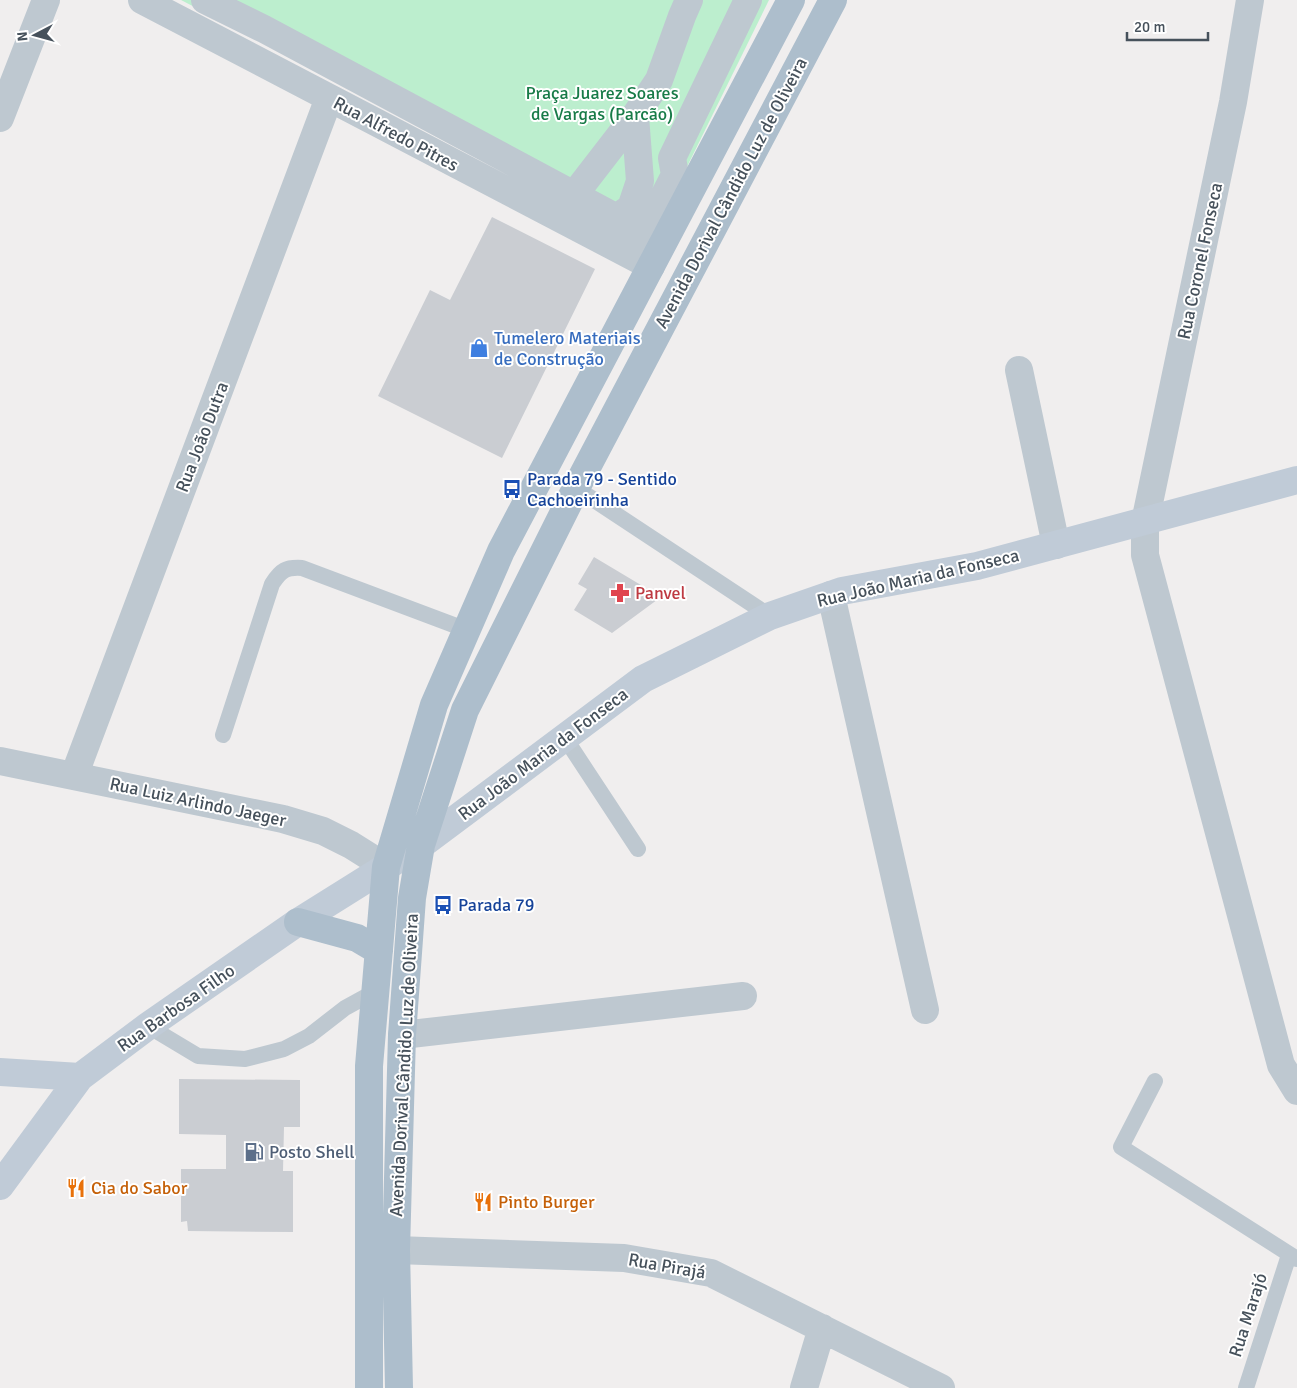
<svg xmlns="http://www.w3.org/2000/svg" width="1297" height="1388" viewBox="0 0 1297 1388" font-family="Signika,sans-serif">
<rect width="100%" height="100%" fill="#f0eeee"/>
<path fill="#bceece" d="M181,0H769L649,244Z"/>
<path fill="#cacdd2" d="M492,217L595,269L502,458L378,396L430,290L450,300Z
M594,557L661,597L612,633L574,610L587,589L578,584Z
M179,1079L300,1080V1127H284L283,1171H293V1232L188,1231L187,1221L181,1222V1169H226V1135L179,1134Z"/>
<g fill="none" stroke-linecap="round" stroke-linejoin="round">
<path stroke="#bec8d0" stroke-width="16" d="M576,488L770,616
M223,735L272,584C281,570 286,567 302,568L467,630
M565,738L638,849
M148,1026L198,1056L245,1059L284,1049L309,1036L345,1008L376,991
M1155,1081L1121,1147L1297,1259
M1246,1388L1289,1255"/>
<path stroke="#bec8d0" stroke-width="28" d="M142,0L651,266
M205,0L264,29L645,233
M1250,0L1233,102L1145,522V555L1281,1065L1297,1091
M0,118L46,0
M574,195L635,116
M616,218L631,208L640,181L635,116L659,80L682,16L689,0
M637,249L675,175L672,158L748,0
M1019,370L1056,545
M831,595L925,1010
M0,761L283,819L323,831L351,845L386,867
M74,776L329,98
M402,1035L743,996
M396,1250L624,1258L711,1273L941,1388
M804,1388L822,1328"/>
<path stroke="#c0cbd7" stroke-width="28" d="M0,1072L80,1077
M0,1186L80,1077L148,1026L298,922L421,845L643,679L770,616L842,591L977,566L1297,480"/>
<path stroke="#adbecc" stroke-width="28" d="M298,922L357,938L379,951
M369,1388V1066L386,867L434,705L501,551L791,0
M399,1388L396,1250L402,1035L412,898L421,845L465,710L576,488L833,0"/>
</g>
<defs>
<g id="shop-bare" transform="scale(1.5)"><path d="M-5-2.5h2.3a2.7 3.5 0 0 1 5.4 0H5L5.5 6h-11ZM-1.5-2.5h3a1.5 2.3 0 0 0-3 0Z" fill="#3f7fe0" stroke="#fff" stroke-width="2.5" paint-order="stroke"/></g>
<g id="bus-bare" transform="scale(1.5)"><path d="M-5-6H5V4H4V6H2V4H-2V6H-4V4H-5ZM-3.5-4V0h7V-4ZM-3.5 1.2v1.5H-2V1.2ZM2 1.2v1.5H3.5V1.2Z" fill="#1a4fb4" stroke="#fff" stroke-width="2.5" paint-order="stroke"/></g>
<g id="pharmacy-bare" transform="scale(1.5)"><path d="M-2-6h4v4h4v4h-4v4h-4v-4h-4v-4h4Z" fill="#e0444e" stroke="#fff" stroke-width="2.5" paint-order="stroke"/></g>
<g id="fuel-bare" transform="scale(1.5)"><path d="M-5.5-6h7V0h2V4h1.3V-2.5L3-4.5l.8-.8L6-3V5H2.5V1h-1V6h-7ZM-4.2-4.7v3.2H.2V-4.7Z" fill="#5c6f8a" stroke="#fff" stroke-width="2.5" paint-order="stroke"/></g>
<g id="restaurant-bare" transform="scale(1.5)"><path d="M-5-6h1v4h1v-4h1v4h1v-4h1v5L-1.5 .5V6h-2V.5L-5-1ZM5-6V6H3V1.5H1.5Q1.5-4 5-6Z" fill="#e8710a" stroke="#fff" stroke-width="2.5" paint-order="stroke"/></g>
</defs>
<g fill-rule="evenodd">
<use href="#shop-bare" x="479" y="348"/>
<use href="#bus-bare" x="512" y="489"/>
<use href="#pharmacy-bare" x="620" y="593"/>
<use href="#bus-bare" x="443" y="905"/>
<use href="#fuel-bare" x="254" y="1152"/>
<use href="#restaurant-bare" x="76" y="1188"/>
<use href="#restaurant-bare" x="483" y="1202"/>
</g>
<g text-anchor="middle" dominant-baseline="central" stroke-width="4" stroke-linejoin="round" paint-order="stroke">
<g font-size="18" fill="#187b48" stroke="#fff">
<text x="602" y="93">Praça Juarez Soares<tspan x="602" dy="21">de Vargas (Parcão)</tspan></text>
</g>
<g font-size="18" fill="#46515b" stroke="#fff">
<text transform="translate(396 134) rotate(28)">Rua Alfredo Pitres</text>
<text transform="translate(731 193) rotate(-62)">Avenida Dorival Cândido Luz de Oliveira</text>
<text transform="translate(1200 261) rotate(-78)">Rua Coronel Fonseca</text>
<text transform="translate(202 437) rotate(-69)">Rua João Dutra</text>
<text transform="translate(918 578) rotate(-13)">Rua João Maria da Fonseca</text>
<text transform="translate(543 754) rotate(-37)">Rua João Maria da Fonseca</text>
<text transform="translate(198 802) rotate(12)">Rua Luiz Arlindo Jaeger</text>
<text transform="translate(176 1008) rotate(-35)">Rua Barbosa Filho</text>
<text transform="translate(404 1065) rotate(-87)">Avenida Dorival Cândido Luz de Oliveira</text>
<text transform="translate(667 1266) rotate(10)">Rua Pirajá</text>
<text transform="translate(1248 1315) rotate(-72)">Rua Marajó</text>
</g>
<g font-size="18" fill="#366cbe" stroke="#fff" text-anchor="start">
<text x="494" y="338">Tumelero Materiais<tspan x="494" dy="21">de Construção</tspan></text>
</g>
<g font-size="18" fill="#164399" stroke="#fff" text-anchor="start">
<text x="527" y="479">Parada 79 - Sentido<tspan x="527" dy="21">Cachoeirinha</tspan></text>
<text x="458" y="905">Parada 79</text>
</g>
<g font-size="18" fill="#be3a42" stroke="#fff" text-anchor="start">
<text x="635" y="593">Panvel</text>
</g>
<g font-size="18" fill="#4e5e75" stroke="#fff" text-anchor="start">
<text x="269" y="1152">Posto Shell</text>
</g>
<g font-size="18" fill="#c56008" stroke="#fff" text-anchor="start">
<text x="91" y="1188">Cia do Sabor</text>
<text x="498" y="1202">Pinto Burger</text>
</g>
</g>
<g transform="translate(35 35) rotate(264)" stroke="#ffffff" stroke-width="4" paint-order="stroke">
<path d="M0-4L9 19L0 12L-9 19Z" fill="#46515b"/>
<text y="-8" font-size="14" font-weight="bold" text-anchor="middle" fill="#46515b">N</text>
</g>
<path d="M1127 32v8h81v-8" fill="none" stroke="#46515b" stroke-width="2.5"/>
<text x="1134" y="32" font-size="15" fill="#46515b" stroke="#ffffff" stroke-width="4" paint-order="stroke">20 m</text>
</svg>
